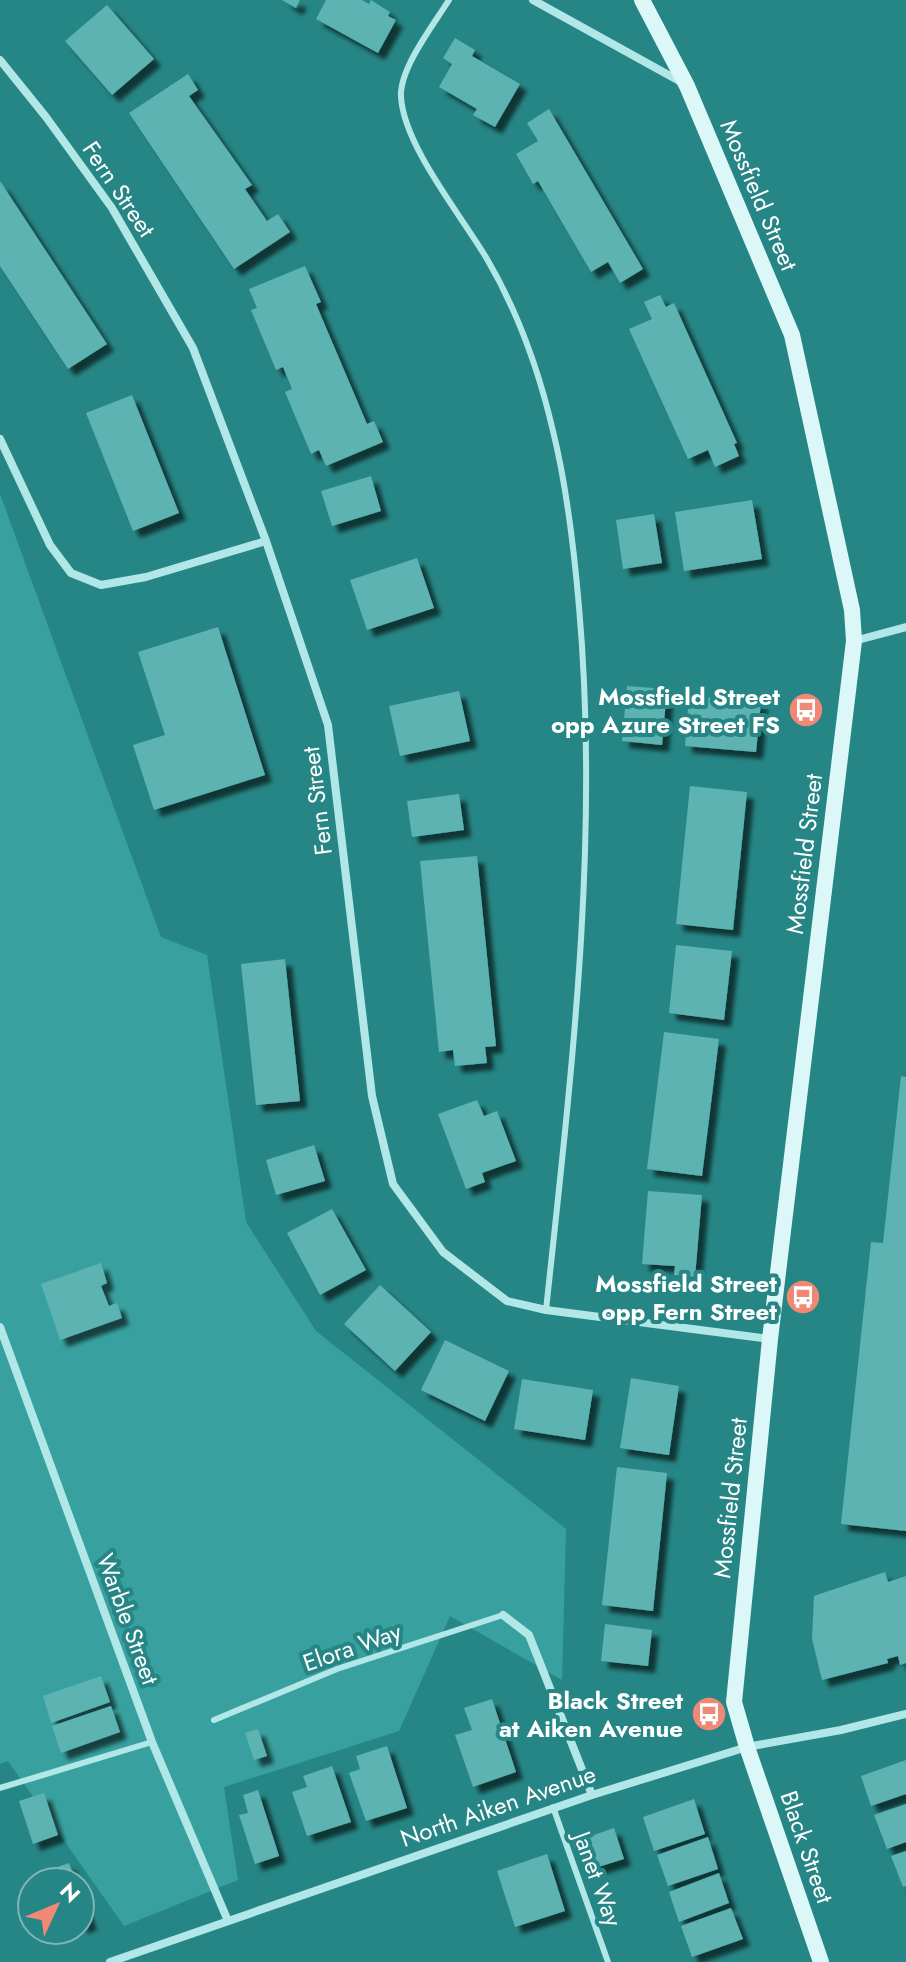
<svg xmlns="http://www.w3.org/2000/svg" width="906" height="1962" viewBox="0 0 906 1962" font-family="Jost,sans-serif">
<defs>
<filter id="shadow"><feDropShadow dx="7" dy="7" stdDeviation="2" flood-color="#0009"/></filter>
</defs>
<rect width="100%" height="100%" fill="#268685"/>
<path fill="#38a19f" d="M0,494L161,937L207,955L246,1222L316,1331L566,1529L562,1680L450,1616L399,1731L224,1787L238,1880L124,1926L8,1761L0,1764Z"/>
<path fill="#5bb3b1" filter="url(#shadow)" d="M282,0H300L296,8Z
M326,0H362L369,4L371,0L390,12L388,16L396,20L378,53L316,19Z
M107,5L154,59L112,95L65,41Z
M455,38L475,50L472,56L520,84L495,127L473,115L477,109L439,87L452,64L443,58Z
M188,74L198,90L189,96L252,185L245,189L267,221L278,214L290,232L234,269L129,113Z
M549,109L643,269L620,283L608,262L591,272L538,181L533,184L516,154L538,141L527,123Z
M0,181L107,344L68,369L0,266Z
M305,266L321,302L316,304L367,424L374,421L383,442L326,466L319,450L311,454L285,392L292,389L283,367L276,370L251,310L257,308L249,289Z
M660,295L666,307L674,303L737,443L734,444L739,456L715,467L708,450L688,459L629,329L652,319L644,302Z
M132,395L179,513L133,531L86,413Z
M371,476L381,511L332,526L321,491Z
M752,500L762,559L684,571L675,512Z
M654,514L662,563L623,569L616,520Z
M417,558L434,608L367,630L350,580Z
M218,627L265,775L154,810L133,745L165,735L138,652Z
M627,686L667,689L662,745L622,741Z
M459,691L470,741L400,756L389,706Z
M689,696L761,702L756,752L685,746Z
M690,786L747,792L733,930L676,924Z
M459,794L464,830L412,837L407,801Z
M477,856L496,1046L485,1047L487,1063L455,1066L453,1050L439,1052L420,861Z
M676,945L732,951L724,1020L669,1013Z
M285,959L300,1101L256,1105L241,964Z
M664,1032L719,1039L702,1176L647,1169Z
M901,1076L906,1077V1531L841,1524L871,1242L883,1243Z
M477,1100L484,1116L497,1111L516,1161L482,1173L485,1182L466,1189L438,1114Z
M314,1145L325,1181L276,1195L266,1160Z
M648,1191L702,1195L695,1277L674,1275L675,1266L642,1264Z
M332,1209L366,1270L320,1295L287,1233Z
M101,1263L107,1283L101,1286L109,1306L117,1303L122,1318L60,1340L41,1284Z
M380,1285L431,1332L395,1371L344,1324Z
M445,1340L509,1371L485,1421L421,1390Z
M631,1378L679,1386L669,1455L620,1448Z
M522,1379L593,1390L585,1440L514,1429Z
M617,1467L667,1473L653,1611L602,1605Z
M885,1572L888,1582L906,1576V1663L900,1665L898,1656L887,1659L888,1663L822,1680L812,1639L814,1596Z
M605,1624L652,1630L648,1666L601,1661Z
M101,1676L110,1702L51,1723L43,1696Z
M492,1699L516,1772L473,1787L455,1735L472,1730L464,1708Z
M111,1706L120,1732L61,1753L52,1726Z
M258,1729L267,1756L254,1760L245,1733Z
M387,1746L407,1808L366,1821L349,1773L360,1769L356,1756Z
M906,1760V1794L871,1806L861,1776Z
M332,1766L351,1822L307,1836L292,1792L307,1787L303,1776Z
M258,1790L279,1856L255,1864L239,1815L248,1813L243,1795Z
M44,1793L58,1835L33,1844L19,1801Z
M694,1799L705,1834L654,1851L643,1817Z
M906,1804V1842L887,1849L874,1815Z
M614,1828L624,1859L595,1868L585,1838Z
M708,1837L718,1869L668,1886L657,1855Z
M906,1851V1886L903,1887L891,1856Z
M547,1854L565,1911L515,1927L497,1871Z
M69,1863L76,1882H41L38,1874Z
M719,1873L729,1903L679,1922L669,1892Z
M80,1895L90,1923L80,1927Z
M731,1908L743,1939L692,1957L681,1926Z"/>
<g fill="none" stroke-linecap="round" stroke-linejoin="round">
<path stroke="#b1e8e7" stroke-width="6" d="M449,0C434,24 399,69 401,97C404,146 461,215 487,259C518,312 539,371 553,431C567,488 574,548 579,607C600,842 571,1077 546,1310
M214,1720L337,1669L503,1615
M0,1788L152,1742
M553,1807L608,1962"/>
<path stroke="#b1e8e7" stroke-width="8" d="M533,0L683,83
M0,60L46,117L112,208L193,348L266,541L328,725L372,1096L393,1184L443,1252L507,1301L546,1310L770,1339
M0,439L50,545L71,573L101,585L146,577L266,541
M854,641L906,627
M0,1327L152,1742L228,1921
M503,1615L529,1635L592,1795
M110,1962L592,1795L747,1747L841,1730L906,1714"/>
<path stroke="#dbf7f7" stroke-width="16" d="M642,0L687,86L792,335L852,610L854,641L770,1339L734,1702L747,1747L821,1962"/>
</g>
<defs>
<g id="bus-disc" transform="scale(1.8)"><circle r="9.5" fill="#f18876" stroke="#268685"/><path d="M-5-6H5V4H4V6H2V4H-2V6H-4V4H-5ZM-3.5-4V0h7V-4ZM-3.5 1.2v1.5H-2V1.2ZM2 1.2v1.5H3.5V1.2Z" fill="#fff"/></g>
</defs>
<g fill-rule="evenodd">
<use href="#bus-disc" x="806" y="710"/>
<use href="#bus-disc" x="803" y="1297"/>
<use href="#bus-disc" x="709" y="1714"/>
</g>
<g text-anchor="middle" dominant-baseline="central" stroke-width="8" stroke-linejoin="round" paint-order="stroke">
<g font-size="24" fill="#fff" stroke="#268685">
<text transform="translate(119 189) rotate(56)">Fern Street</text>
<text transform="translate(759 195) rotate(67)">Mossfield Street</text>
<text transform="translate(317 801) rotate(-97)">Fern Street</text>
<text transform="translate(804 854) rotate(-83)">Mossfield Street</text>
<text transform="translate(730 1498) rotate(-84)">Mossfield Street</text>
<text transform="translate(128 1619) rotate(70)">Warble Street</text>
<text transform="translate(352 1647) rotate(-19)">Elora Way</text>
<text transform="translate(498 1806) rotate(-19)">North Aiken Avenue</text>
<text transform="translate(807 1847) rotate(71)">Black Street</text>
<text transform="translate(598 1879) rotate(70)">Janet Way</text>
</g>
<g font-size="24" font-weight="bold" fill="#fff" stroke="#268685" text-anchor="end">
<text x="780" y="696">Mossfield Street<tspan x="780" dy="28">opp Azure Street FS</tspan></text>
<text x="777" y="1283">Mossfield Street<tspan x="777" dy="28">opp Fern Street</tspan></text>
<text x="683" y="1700">Black Street<tspan x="683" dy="28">at Aiken Avenue</tspan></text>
</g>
</g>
<g transform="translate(56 1906) rotate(46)"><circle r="38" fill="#268685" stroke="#7db6b6" stroke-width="2"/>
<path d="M0-6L14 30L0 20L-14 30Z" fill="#f18876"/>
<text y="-12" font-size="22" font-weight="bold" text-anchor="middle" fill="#ffffff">N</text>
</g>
</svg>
